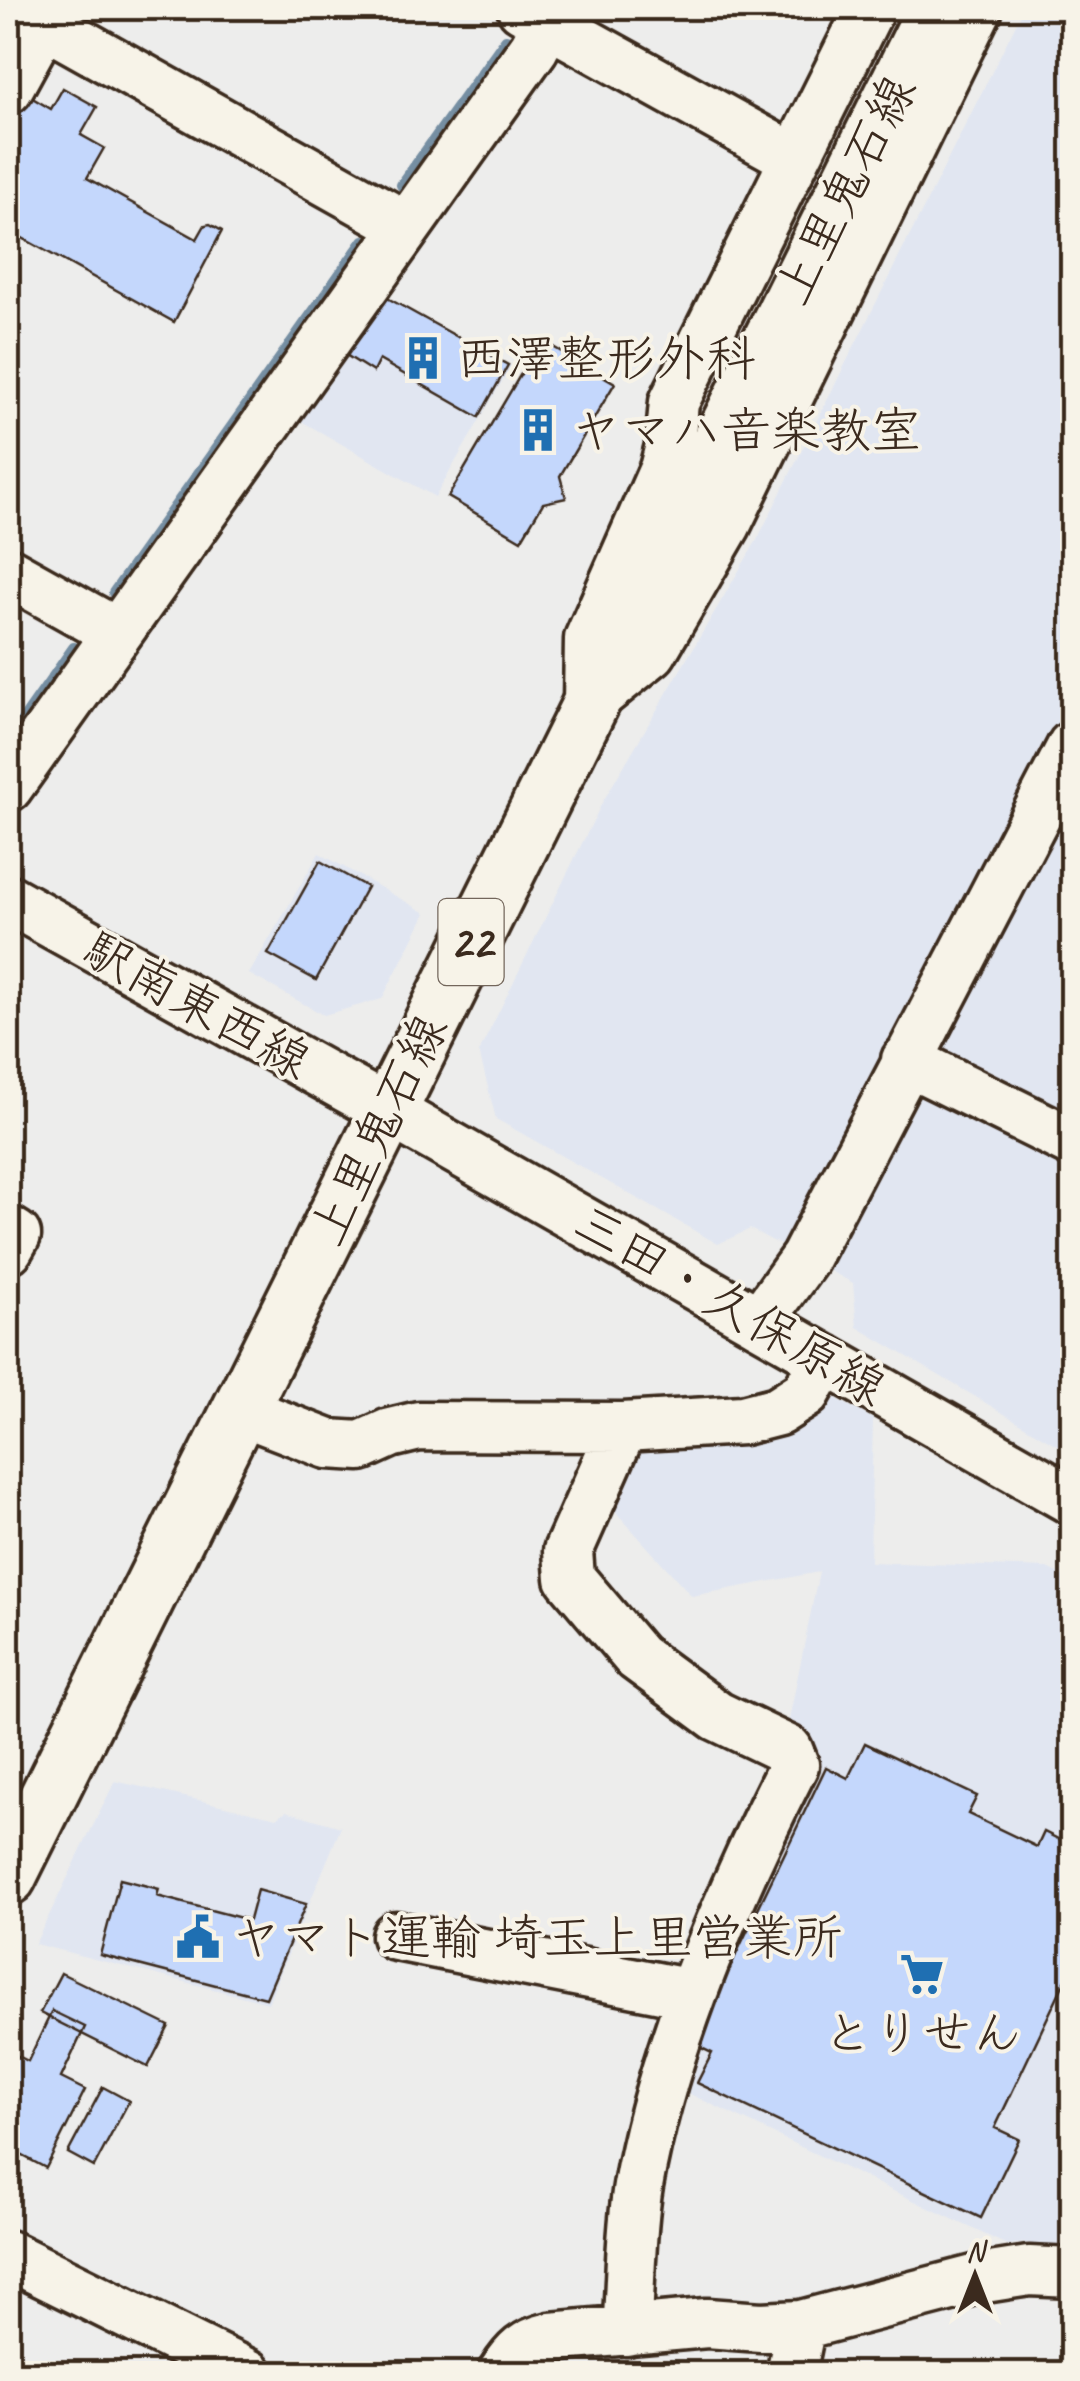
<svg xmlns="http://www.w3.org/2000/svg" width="1080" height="2381" viewBox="0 0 1080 2381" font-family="Caveat,'Klee One',sans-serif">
<rect width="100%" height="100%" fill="#ededec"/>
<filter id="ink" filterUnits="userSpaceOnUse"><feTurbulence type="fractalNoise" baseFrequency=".01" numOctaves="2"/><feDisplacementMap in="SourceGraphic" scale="20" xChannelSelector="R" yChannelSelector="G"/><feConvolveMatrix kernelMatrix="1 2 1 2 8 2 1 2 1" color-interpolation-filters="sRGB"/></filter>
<g filter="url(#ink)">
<path fill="#e1e6f1" d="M1024,8H1072V1454L857,1327L853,1283L750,1229L718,1244L496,1119L479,1052L602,803L757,540Z
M381,293L511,366L435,497L294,417Z
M319,853L426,913L382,999L324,1015L249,974Z
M819,1389L873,1419L870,1562L1047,1568L1072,1580V2249L1025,2243L1007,2245L673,2086L801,1742L789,1720L819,1572L692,1596L603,1498L631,1437Z
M115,1781L277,1818L286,1811L341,1827L268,2003L35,1944Z"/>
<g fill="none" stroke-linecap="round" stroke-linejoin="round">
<path stroke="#758ea2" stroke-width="12" d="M402,185L506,40
M114,593L364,241
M8,742L74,648"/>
</g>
<path fill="#c4d7fc" stroke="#3b2a1e" stroke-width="2.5" d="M63,88L97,107L81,135L104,148L87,178L197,239L205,225L210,224L222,231L174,322L8,230V133L29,96L51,109Z
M382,295L508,365L479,417L379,360L373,372L346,355Z
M541,340L615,383L560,476L566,498L543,503L521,540L448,497Z
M320,861L367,887L316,980L268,954Z
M865,1743L977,1796L968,1814L1037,1847L1044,1832L1072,1846V1966L995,2128L1019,2139L981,2218L697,2083L712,2053L693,2044L826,1767L848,1778Z
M120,1879L159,1889L157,1896L249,1920L257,1890L306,1904L266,1998L100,1955Z
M61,1973L169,2026L148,2067L40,2013Z
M52,2011L85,2027L61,2078L85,2090L46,2168L8,2148V2051L28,2061Z
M103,2087L129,2101L94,2167L68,2153Z"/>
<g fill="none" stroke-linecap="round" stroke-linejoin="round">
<g stroke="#3b2a1e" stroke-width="55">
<path id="minor" d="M17,8L406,226
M522,8L795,159
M8,89L44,23
M8,572L117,633
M595,698L652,652L726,525L978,8
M588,704L589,639L664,469L670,446L674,402L870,8
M8,787L534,48L555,8
M8,899L387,1110L1072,1500
M906,1060L1072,1142
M8,1230L16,1235L8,1249
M759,1322L805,1258L1072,746
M240,1410L328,1444L361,1446L390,1433L419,1426L623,1427L743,1420L778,1411L806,1393L825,1359
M623,1427L568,1551L570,1578L637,1657L717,1716L788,1750L794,1765C730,1891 663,2046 638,2186C630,2233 631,2283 627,2331
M396,1936L692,1994
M8,2255L248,2374
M502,2374C516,2352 525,2343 551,2337L707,2323L761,2327L801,2325L978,2279L1029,2271L1072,2273
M791,2374L801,2325"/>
</g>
<g stroke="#3b2a1e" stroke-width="62">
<path id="major" d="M8,1877L936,8"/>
</g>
<use href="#minor" stroke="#f7f3e8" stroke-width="48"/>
<use href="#major" stroke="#f7f3e8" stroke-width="55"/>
</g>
</g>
<defs>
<g id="building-bare" transform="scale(3.45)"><path d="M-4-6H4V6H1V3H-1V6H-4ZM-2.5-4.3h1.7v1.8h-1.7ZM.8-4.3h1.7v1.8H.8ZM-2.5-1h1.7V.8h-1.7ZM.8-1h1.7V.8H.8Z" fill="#1f6fb2" stroke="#f7f3e8" stroke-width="2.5" paint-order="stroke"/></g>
<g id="civic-bare" transform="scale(3.45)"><path d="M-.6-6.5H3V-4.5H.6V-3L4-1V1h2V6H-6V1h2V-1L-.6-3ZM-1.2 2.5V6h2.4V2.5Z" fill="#1f6fb2" stroke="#f7f3e8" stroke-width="2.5" paint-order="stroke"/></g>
<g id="supermarket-bare" transform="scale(3.45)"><path d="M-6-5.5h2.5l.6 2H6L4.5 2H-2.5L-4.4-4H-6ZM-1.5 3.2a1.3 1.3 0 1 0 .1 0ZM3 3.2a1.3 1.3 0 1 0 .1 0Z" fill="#1f6fb2" stroke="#f7f3e8" stroke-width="2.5" paint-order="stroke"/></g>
</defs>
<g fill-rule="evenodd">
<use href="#building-bare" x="423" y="358"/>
<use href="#building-bare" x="538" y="430"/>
<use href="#civic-bare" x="198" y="1937"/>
<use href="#supermarket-bare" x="922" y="1974"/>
</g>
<g text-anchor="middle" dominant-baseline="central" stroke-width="8" stroke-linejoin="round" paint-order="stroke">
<rect fill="#f7f3e8" stroke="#73665b" stroke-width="2.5" x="438.5" y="899" width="65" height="86" rx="8"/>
<g font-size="48" font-weight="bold" fill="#3b2a1e">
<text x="471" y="942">22</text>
</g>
<g font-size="50" fill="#3b2a1e" stroke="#f7f3e8">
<text transform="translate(845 190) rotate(-63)">上里鬼石線</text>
<text transform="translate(197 1005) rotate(29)">駅南東西線</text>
<text transform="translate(378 1130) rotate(-64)">上里鬼石線</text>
<text transform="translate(730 1305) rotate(30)">三田・久保原線</text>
</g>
<g font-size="50" fill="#3b2a1e" stroke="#f7f3e8" text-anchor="start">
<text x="456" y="358">西澤整形外科</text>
<text x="571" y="430">ヤマハ音楽教室</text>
<text x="231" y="1937">ヤマト運輸 埼玉上里営業所</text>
<text x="922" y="2033" text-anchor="middle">とりせん</text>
</g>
</g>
<rect width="1080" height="2381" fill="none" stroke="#f7f3e8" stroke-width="40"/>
<rect x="20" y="20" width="1040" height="2341" fill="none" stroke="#3b2a1e" stroke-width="4" filter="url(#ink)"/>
<g transform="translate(975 2276)" stroke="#f7f3e8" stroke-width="8" paint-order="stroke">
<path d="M0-8L18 38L0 25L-18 38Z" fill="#3b2a1e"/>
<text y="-15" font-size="28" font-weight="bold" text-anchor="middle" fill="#3b2a1e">N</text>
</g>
</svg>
